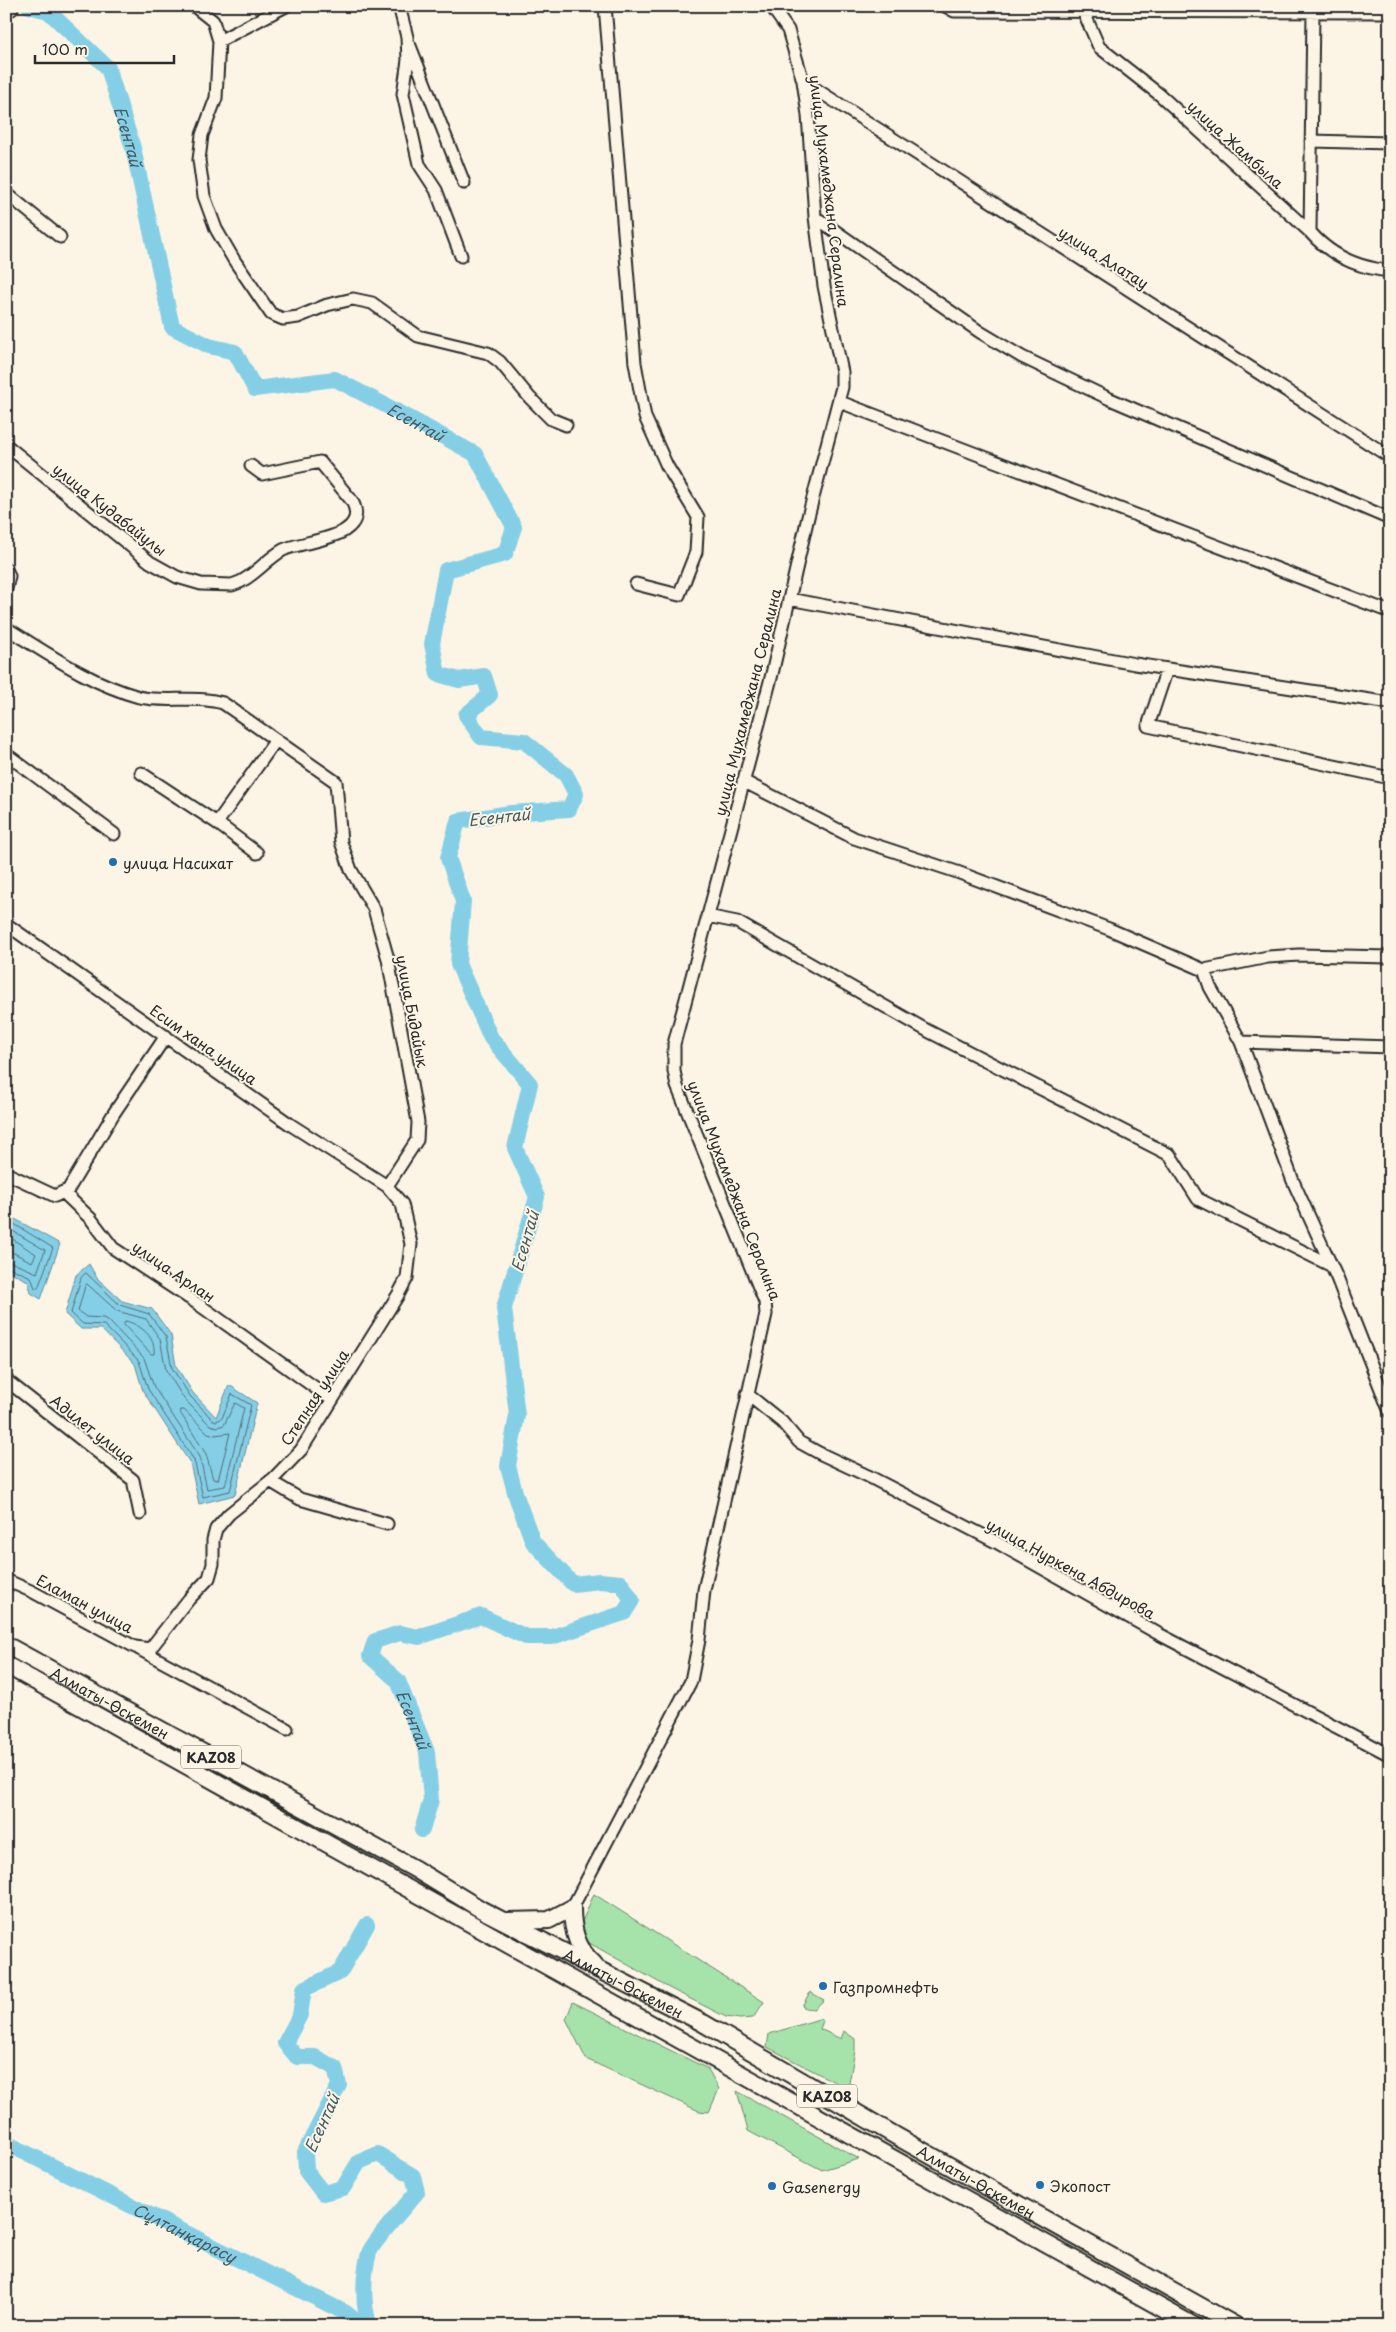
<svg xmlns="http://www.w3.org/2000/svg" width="1396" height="2332" viewBox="0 0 1396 2332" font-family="'Playpen Sans',sans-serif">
<rect width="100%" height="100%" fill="#fcf5e5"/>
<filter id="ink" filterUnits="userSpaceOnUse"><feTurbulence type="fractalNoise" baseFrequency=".02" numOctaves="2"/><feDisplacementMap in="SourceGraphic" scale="10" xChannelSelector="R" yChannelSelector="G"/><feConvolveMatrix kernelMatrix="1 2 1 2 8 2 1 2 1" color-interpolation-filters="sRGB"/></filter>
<g filter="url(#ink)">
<path fill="#a6e3aa" stroke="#68876a" d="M594,1894L764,2002L753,2018L740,2019L726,2017L669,1988L584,1940L581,1924Z
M810,1992L824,2000L814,2009L805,2008L802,2006Z
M573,2002L708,2069L719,2089L709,2112L699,2111L586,2059L566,2019Z
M819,2019L823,2021L820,2029L841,2039L844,2031L855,2039V2050L848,2089L767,2047L769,2034Z
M737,2091L859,2159L822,2170L748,2131Z"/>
<path fill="#85cfe6" stroke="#618d9b" d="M6,1214L60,1244L41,1299L31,1293L28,1281L6,1270Z
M89,1264L97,1278L122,1301L152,1309L171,1335L176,1366L193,1393L216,1417L229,1385L257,1403L235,1495L199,1504L190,1463L143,1391L135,1364L101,1329H81L65,1314L76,1275Z"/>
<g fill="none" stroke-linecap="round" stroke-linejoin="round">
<path stroke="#4f6d76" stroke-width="1" d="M6,1219L53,1248L38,1288H35L31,1277L6,1266
M6,1227L45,1250L37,1273L6,1260
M6,1235L36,1254L32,1262L14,1253L6,1252
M86,1273L120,1305L149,1314L166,1337L172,1368L190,1396L213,1420L217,1421L222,1418L232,1394L251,1405L230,1491L203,1497L194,1460L148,1389L139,1361L104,1325L83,1324L71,1313L81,1278Z
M87,1284L117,1311L146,1319L160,1339L166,1370L184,1399L210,1425L217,1427L224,1425L235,1403L244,1408L225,1486L207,1489L200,1457L154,1387L144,1358L108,1320L103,1318L86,1317L78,1311L85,1286Z
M126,1321C141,1325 156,1337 154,1354H151L124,1325Z
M181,1410H184L208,1433L215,1435L230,1433L218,1480L213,1479L206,1454L181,1414Z"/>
<g stroke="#85cfe6" stroke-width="16">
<path id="s1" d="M29,6L48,11L108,68L133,148L172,327L209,346L235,352L255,389L335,379L404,415L475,454L514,527L505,554L446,570L432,644L438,674L459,680L484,676L490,695L466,715L481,737L524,741L566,775L576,794L569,809L511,813L458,821L448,858L463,901L458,964L491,1038L530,1084L515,1148L537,1197L504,1308L517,1415L508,1466L516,1496L533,1542L573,1584L600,1581L621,1583L632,1600L624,1613L552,1637H526L481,1616L419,1637L400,1633L375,1641L370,1656L398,1681L427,1752L431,1800L422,1830"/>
<path d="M367,1925L340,1972L304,1989L300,2015L285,2043L297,2057H315L335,2068L339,2085L305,2152L306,2171L323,2193L343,2188L359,2162L378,2154L413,2176L417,2192C408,2203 372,2243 369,2253C363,2274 362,2305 370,2326"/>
<path id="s2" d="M6,2143L346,2313L362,2326"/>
</g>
<g stroke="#2b2b2b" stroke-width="15">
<path id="minor" d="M194,6L213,21L219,41L216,98L202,135L199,160L204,196L216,229L234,260L271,314L283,319L298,317L327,305L353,299L372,303L418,336L488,353L500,362L530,398L551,419L566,425
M399,6L407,37L408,60L403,94L419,164L436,190L461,256
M605,6L635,363L645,417L667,466L698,517L696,552L679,595L636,584
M945,6L954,11L1390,12
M1081,6L1099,47L1160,95L1310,232C1330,255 1358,268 1390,271
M6,9H12
M219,41L286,6
M410,46L464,183
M803,81L1390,457
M1311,141L1390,143
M6,193L60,237
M815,217L980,332L1022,357L1110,399L1390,519
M1310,232L1313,12
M840,402L1390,612
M6,445L150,562L177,577L201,584L232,585L240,582C256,574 267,559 283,550C303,540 372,539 352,501L320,462L262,474L251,466
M6,569L9,576L6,589
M789,599L1135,664L1390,703
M6,628C50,655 89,683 139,697C165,703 195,695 223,703L336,782L341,842L351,870L374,909L388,959L418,1122L417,1140L387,1186
M1167,669L1148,726L1390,778
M6,754L114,834
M141,773L217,823L276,740
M743,781L854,838L957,872L1109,929L1204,970L1210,987L1241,1042L1293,1181L1337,1278L1390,1412
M217,823L257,853
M707,916L737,922L928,1031L1170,1155L1198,1199L1330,1265
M6,924L291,1125L387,1186L402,1204L411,1244L407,1278L398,1295L301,1450L274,1478L229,1514L216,1529L213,1540V1564L209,1578L189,1599L150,1649L135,1647L33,1592L6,1580
M1204,970L1268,957L1299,955L1390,957
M1241,1042L1390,1047
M6,1173L55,1196L63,1192L91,1219L113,1248L198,1304L331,1399
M63,1192L68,1190L114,1113L166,1036
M6,1380L133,1480L140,1514
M747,1394L782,1422L799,1442L819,1453L868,1476L996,1542L1157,1633L1390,1755
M270,1481L300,1499L387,1524
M139,1649L287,1729
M572,1908L691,1681L699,1640L704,1590L766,1314L765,1302L677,1086L674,1071V1044L772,674L808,517L842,387V372L824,286L815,217L808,115L803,81L788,30L771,6"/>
</g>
<g stroke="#2b2b2b" stroke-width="20">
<g id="highway">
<path id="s3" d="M6,1645L415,1869L482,1910L703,2023L896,2136L1236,2326"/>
<path d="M6,1665L1194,2326"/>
<path d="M572,1908C572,1930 577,1949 594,1964"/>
<path d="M507,1921L549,1920L572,1908"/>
</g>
</g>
<use href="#minor" stroke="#fcf5e5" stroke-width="11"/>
<use href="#highway" stroke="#fcf5e5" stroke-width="16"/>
</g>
</g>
<g fill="#1f6fb2" stroke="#fcf5e5" stroke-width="2">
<circle cx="113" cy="862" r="5"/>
<circle cx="823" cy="1986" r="5"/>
<circle cx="1040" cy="2185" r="5"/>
<circle cx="772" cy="2186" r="5"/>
</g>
<g text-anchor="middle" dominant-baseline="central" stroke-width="4" stroke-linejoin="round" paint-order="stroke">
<g fill="#fcf5e5" stroke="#6a6863" stroke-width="1">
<rect x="181" y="1745.5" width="60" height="23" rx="4"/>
<rect x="797" y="2084.5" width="60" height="23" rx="4"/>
</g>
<g font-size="14" font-weight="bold" fill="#2b2b2b">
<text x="211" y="1757">KAZ08</text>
<text x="827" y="2096">KAZ08</text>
</g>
<g font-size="15" fill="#2b2b2b" stroke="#fcf5e5">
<text transform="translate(1236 144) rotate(42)">улица Жамбыла</text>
<text transform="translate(830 191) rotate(83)">улица Мухамеджана Сералина</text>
<text transform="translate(1104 257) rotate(32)">улица Алатау</text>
<text transform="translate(110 509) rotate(38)">улица Кудабайулы</text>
<text transform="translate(747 702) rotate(-76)">улица Мухамеджана Сералина</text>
<text transform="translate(413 1011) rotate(79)">улица Бидайык</text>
<text transform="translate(204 1044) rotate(35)">Есим хана улица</text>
<text transform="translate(735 1190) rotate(69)">улица Мухамеджана Сералина</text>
<text transform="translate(174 1271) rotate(34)">улица Арлан</text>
<text transform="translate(314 1397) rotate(-57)">Степная улица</text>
<text transform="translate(93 1429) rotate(38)">Адилет улица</text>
<text transform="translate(1071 1568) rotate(29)">улица Нуркена Абдирова</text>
<text transform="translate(85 1603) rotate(28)">Еламан улица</text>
<text stroke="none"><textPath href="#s3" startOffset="119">Алматы-Өскемен</textPath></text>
<text stroke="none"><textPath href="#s3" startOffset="704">Алматы-Өскемен</textPath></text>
<text stroke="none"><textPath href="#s3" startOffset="1109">Алматы-Өскемен</textPath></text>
</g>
<g font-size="15" fill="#2b2b2b" stroke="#fcf5e5" text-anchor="start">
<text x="123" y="862">улица Насихат</text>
<text x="833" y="1986">Газпромнефть</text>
<text x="1050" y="2185">Экопост</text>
<text x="782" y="2186">Gasenergy</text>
</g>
<g font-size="16" font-style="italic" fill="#465c63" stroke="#fcf5e5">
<text stroke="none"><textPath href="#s1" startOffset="174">Есентай</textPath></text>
<text stroke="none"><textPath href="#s1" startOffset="652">Есентай</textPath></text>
<text transform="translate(499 816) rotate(-6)">Есентай</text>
<text transform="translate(524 1241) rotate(-74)">Есентай</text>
<text stroke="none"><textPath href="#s1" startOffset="2632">Есентай</textPath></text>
<text transform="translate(321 2123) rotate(-66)">Есентай</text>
<text stroke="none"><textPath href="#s2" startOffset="200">Сұлтанқарасу</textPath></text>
</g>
</g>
<rect width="1396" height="2332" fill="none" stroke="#fcf5e5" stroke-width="25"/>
<rect x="12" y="12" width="1371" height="2307" fill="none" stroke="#2b2b2b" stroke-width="2" filter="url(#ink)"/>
<path d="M35 55v8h139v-8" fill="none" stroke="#2b2b2b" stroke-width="2.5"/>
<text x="42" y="55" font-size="15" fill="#2b2b2b" stroke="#fcf5e5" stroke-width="4" paint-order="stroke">100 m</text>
</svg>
